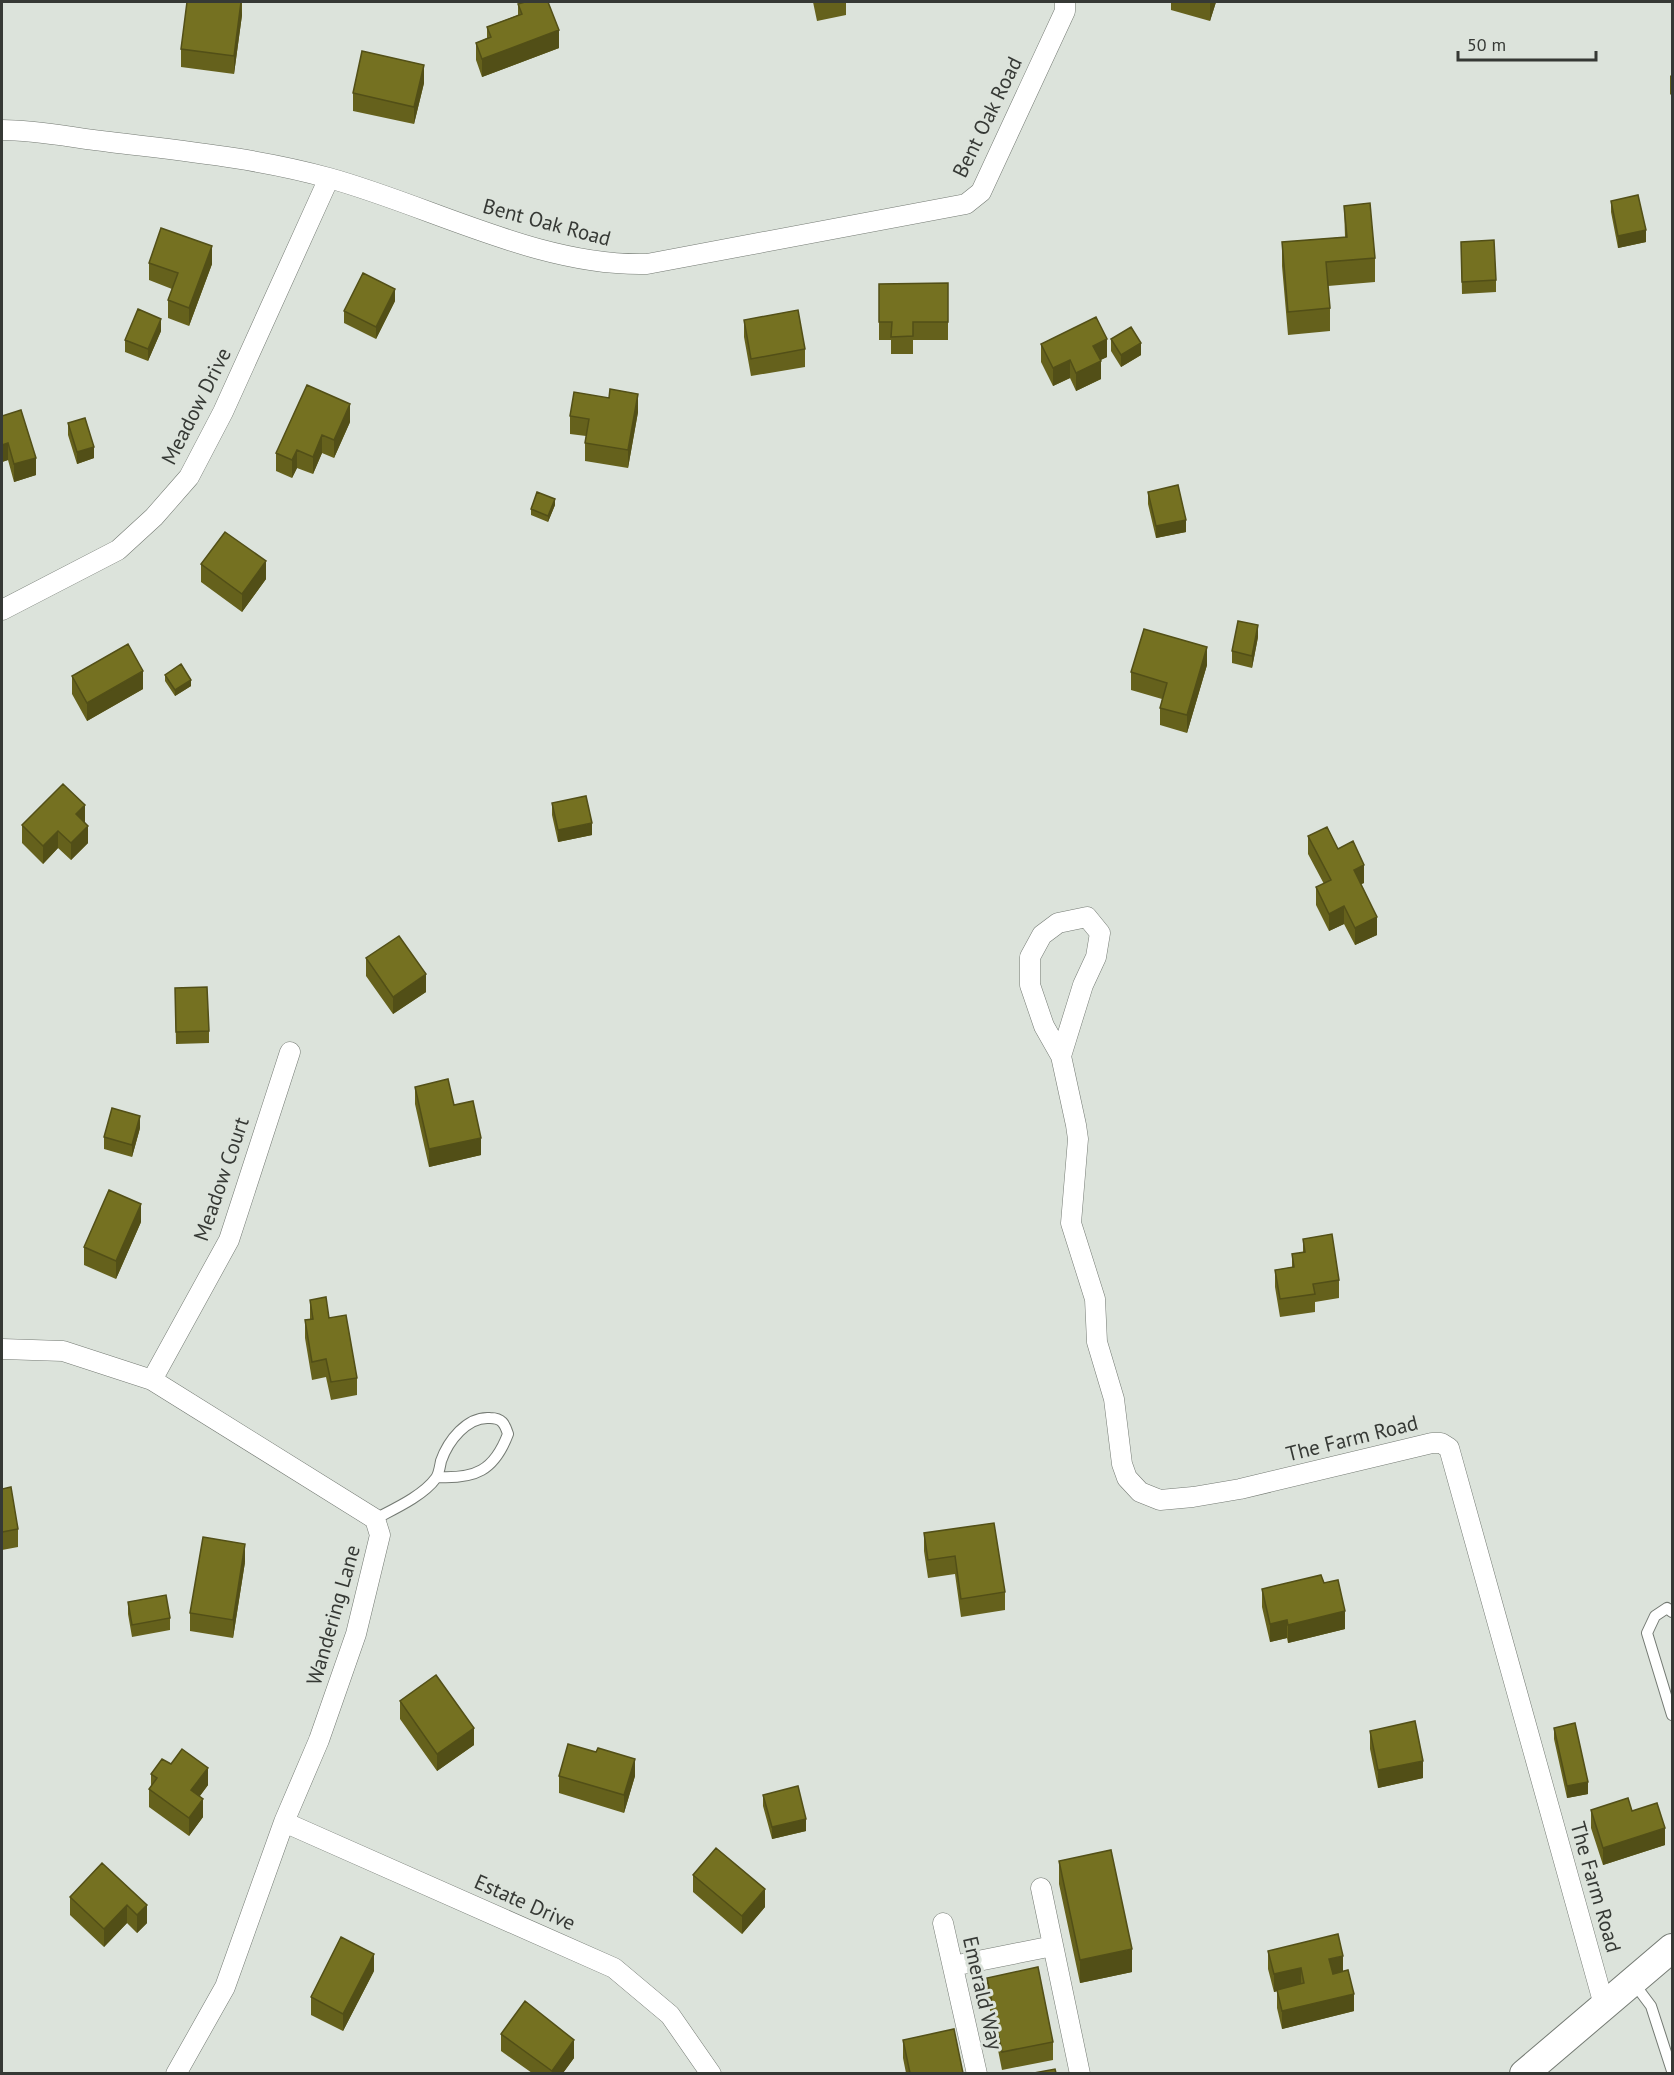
<svg xmlns="http://www.w3.org/2000/svg" width="1674" height="2075" viewBox="0 0 1674 2075" font-family="'PT Sans',sans-serif">
<rect width="100%" height="100%" fill="#dce3db"/>
<g fill="none" stroke-linecap="round" stroke-linejoin="round">
<g stroke="#747a73" stroke-width="12">
<path id="lane" d="M375,1519C394,1509 423,1496 436,1478C439,1474 440,1466 441,1461C448,1441 467,1416 490,1418C502,1418 505,1424 508,1434C494,1471 475,1479 437,1477
M1672,1612L1667,1608L1655,1616L1647,1633L1672,1715
M1633,1982L1651,2006L1672,2071"/>
</g>
<g stroke="#747a73" stroke-width="21">
<path id="street" d="M2,130C37,130 74,138 110,142C183,151 257,158 329,178C431,206 540,267 647,264L966,204L981,192L1065,11V2
M2,610L118,550L154,517L189,477L223,412L329,178
M1061,1056L1083,985L1096,957L1100,933L1087,917L1058,923L1042,935L1030,957V985L1044,1026L1061,1056L1076,1125L1078,1139L1071,1223L1095,1299L1097,1342L1114,1399L1122,1464L1127,1478L1140,1492L1160,1500L1193,1497L1240,1489L1432,1443H1441L1449,1448L1604,2005
M2,1349L63,1351L152,1380L375,1519L380,1535L356,1634L319,1740L284,1822L225,1987L176,2074
M152,1380L229,1240L290,1052
M284,1822L614,1968L670,2015L711,2074
M1041,1888L1080,2074
M943,1923L977,2074
M953,1966L1053,1946"/>
</g>
<g stroke="#747a73" stroke-width="30">
<path id="secondary" d="M1524,2074L1672,1948"/>
</g>
<use href="#lane" stroke="#fff" stroke-width="10"/>
<use href="#street" stroke="#fff" stroke-width="20"/>
<use href="#secondary" stroke="#fff" stroke-width="28"/>
</g>
<path fill="#65611c" d="M242,2V15L234,74L181,67V49Z
M813,2H846V15L817,21Z
M1171,2H1216L1210,21L1171,10Z
M518,4L559,48L482,77L476,60V43L487,38V27L518,15Z
M1672,74V96L1670,94V76Z
M424,83L414,124L353,111V93Z
M1611,201L1646,242L1618,248L1611,212Z
M1344,206L1375,258V282L1328,286L1330,308V331L1288,335L1282,266V242L1345,237Z
M1461,242L1496,280V292L1462,294Z
M149,263L212,264L189,326L168,318V300L172,289L149,280Z
M948,283V340H913V354H891V340H879V284Z
M395,301L376,339L344,323V311Z
M744,320L805,349V367L751,376L744,337Z
M161,331L148,361L125,352V340Z
M1111,339L1141,355L1121,367L1111,351Z
M1041,344L1107,357L1100,360L1101,379L1076,391L1070,378L1053,386L1041,362Z
M638,412L628,468L585,461V443L586,436L570,434V416Z
M2,416L36,475L14,482L8,460L2,462Z
M350,422L334,458L322,453L313,474L297,468L292,478L276,471V453Z
M68,423L94,458L77,464L68,435Z
M1148,492L1186,532L1156,538L1148,504Z
M555,505L548,522L531,515V509Z
M201,564L266,579L242,612L201,582Z
M1258,637L1252,668L1232,663V651Z
M1207,665L1187,733L1160,725V708L1162,699L1131,690V672Z
M165,675L191,686L175,696L165,681Z
M72,676L143,689L87,721L72,694Z
M552,803L592,835L558,842L552,815Z
M85,822L88,843L71,860L58,848L43,864L22,843V825Z
M1308,836L1338,849L1364,883L1361,884L1377,935L1355,945L1344,924L1329,931L1316,905V887L1324,884L1308,854Z
M366,958L426,992L393,1014L366,976Z
M175,988L209,1031V1043L176,1044Z
M415,1087L454,1105L481,1155L429,1167L415,1104Z
M140,1128L132,1157L104,1149V1137Z
M141,1222L116,1279L84,1265V1247Z
M1303,1239L1339,1280V1298L1315,1302V1312L1280,1317L1275,1287V1270L1292,1267V1254L1303,1253Z
M310,1300L329,1318L357,1378V1395L331,1400L326,1377L312,1380L305,1338V1320L310,1319Z
M2,1489L18,1529V1547L2,1550Z
M924,1533L1005,1592V1610L961,1617L955,1574L928,1578L924,1551Z
M245,1562L233,1638L190,1631V1613Z
M1324,1583L1345,1629L1288,1643L1287,1638L1270,1642L1262,1607V1589Z
M128,1602L170,1618V1630L132,1637L128,1614Z
M400,1701L474,1745L437,1771L400,1719Z
M1554,1728L1588,1794L1567,1798L1554,1739Z
M1370,1731L1423,1778L1378,1788L1370,1749Z
M171,1764L208,1785L199,1797L203,1817L189,1836L149,1807V1789L151,1786V1774Z
M559,1776H635L624,1813L559,1793Z
M763,1795L806,1831L772,1839L763,1806Z
M1591,1810L1632,1811L1665,1845L1603,1865L1591,1828Z
M1059,1861L1132,1972L1080,1983L1059,1884Z
M102,1863L147,1923L137,1933L127,1923L104,1947L70,1915V1897Z
M693,1875L765,1907L742,1934L693,1892Z
M1268,1951L1343,1972L1354,2011L1282,2029L1277,2008V1991L1274,1992L1268,1969Z
M374,1971L343,2031L311,2015V1997Z
M987,1978L1053,2042V2060L1002,2070L987,1995Z
M501,2034L574,2058L563,2073H532L501,2051Z
M903,2040L963,2073H906L903,2058Z"/>
<path fill="#524f17" d="M241,2L242,15L234,74V56Z
M1211,2H1216L1210,21V3Z
M559,30V48L482,77V59Z
M424,65V83L414,124V107Z
M1646,230V242L1618,248V236Z
M212,246V264L189,326V308Z
M395,289V301L376,339V327Z
M161,319V331L148,361V349Z
M1107,339V357L1093,364V346Z
M1141,343V355L1121,367V355Z
M1070,360V378L1053,386V368Z
M1101,361V379L1076,391V373Z
M638,394V412L628,468V450Z
M350,404V422L334,458V440Z
M322,435V453L313,474V457Z
M8,443V460L2,462V445Z
M94,447V458L77,464V452Z
M297,450V468L292,478V460Z
M36,458V475L14,482V464Z
M555,499V505L548,522V516Z
M1186,520V532L1156,538V526Z
M266,561V579L242,612V594Z
M1258,625V637L1252,668V656Z
M1207,647V665L1187,733V715Z
M143,671V689L87,721V703Z
M191,680V686L175,696V690Z
M85,805V823L76,814Z
M592,823V835L558,842V830Z
M88,826V843L71,860V843Z
M58,831V848L43,864V846Z
M1364,865V883L1354,887V870Z
M1344,906V924L1329,931V914Z
M1377,917V935L1355,945V928Z
M426,974V992L393,1014V997Z
M140,1116V1128L132,1157V1145Z
M481,1138V1155L429,1167V1149Z
M141,1204V1222L116,1279V1261Z
M245,1544V1562L233,1638V1620Z
M1345,1611V1629L1288,1643V1625Z
M1287,1620V1638L1270,1642V1624Z
M474,1728V1745L437,1771V1754Z
M635,1759V1776L624,1813V1795Z
M1423,1761V1778L1378,1788V1770Z
M208,1768V1785L191,1808V1790Z
M1588,1782V1794L1567,1798V1786Z
M203,1799V1817L189,1836V1818Z
M806,1819V1831L772,1839V1827Z
M1665,1828V1845L1603,1865V1848Z
M765,1889V1907L742,1934V1916Z
M127,1905V1923L104,1947V1929Z
M147,1905V1923L137,1933V1915Z
M1132,1949V1972L1080,1983V1960Z
M374,1954V1971L343,2031V2014Z
M1343,1956V1973L1329,1977V1959Z
M1301,1968V1985L1274,1992V1974Z
M1354,1994V2011L1282,2029V2011Z
M574,2040V2058L563,2073H552V2071Z"/>
<path fill="#757121" stroke="#524f17" stroke-width="1.5" d="M187,2H241L234,56L181,49Z
M525,2H548L559,30L482,59L476,43L491,37L487,27L522,14L518,4Z
M362,51L424,65L414,107L353,93Z
M1638,195L1646,230L1618,236L1611,201Z
M1370,203L1375,258L1326,262L1330,308L1288,312L1282,242L1347,237L1344,206Z
M161,228L212,246L189,308L168,300L178,273L149,263Z
M1494,240L1496,280L1462,282L1461,242Z
M363,273L395,289L376,327L344,311Z
M948,283V322H913V336L891,337L892,322H879V284Z
M138,309L161,319L148,349L125,340Z
M798,310L805,349L751,359L744,320Z
M1096,317L1107,339L1093,346L1101,361L1076,373L1070,360L1053,368L1041,344Z
M1131,327L1141,343L1121,355L1111,339Z
M307,385L350,404L334,440L322,435L313,457L297,450L292,460L276,453Z
M610,389L638,394L628,450L585,443L589,419L570,416L574,392L609,398Z
M21,410L36,458L14,464L8,443L2,445V416Z
M85,418L94,447L77,452L68,423Z
M1178,485L1186,520L1156,526L1148,492Z
M537,492L555,499L548,516L531,509Z
M225,532L266,561L242,594L201,564Z
M1238,621L1258,625L1252,656L1232,651Z
M1144,629L1207,647L1187,715L1160,708L1167,683L1131,672Z
M128,644L143,671L87,703L72,676Z
M181,664L191,680L175,690L165,675Z
M63,784L85,805L76,814L88,826L71,843L58,831L43,846L22,825Z
M586,796L592,823L558,830L552,803Z
M1327,827L1338,849L1353,841L1364,865L1354,870L1377,917L1355,928L1344,906L1329,914L1316,887L1331,880L1308,836Z
M399,936L426,974L393,997L366,958Z
M207,987L209,1031L176,1032L175,988Z
M448,1079L454,1105L473,1101L481,1138L429,1149L415,1087Z
M112,1108L140,1116L132,1145L104,1137Z
M109,1190L141,1204L116,1261L84,1247Z
M1332,1234L1339,1280L1313,1284L1315,1294L1280,1299L1275,1270L1294,1267L1292,1254L1305,1252L1303,1239Z
M326,1297L329,1318L346,1315L357,1378L331,1382L326,1359L312,1362L305,1320L313,1319L310,1300Z
M11,1487L18,1529L2,1532V1489Z
M994,1523L1005,1592L961,1599L955,1556L928,1560L924,1533Z
M203,1537L245,1544L233,1620L190,1613Z
M1321,1575L1324,1583L1338,1580L1345,1611L1288,1625L1287,1620L1270,1624L1262,1589Z
M166,1595L170,1618L132,1625L128,1602Z
M436,1675L474,1728L437,1754L400,1701Z
M1415,1721L1423,1761L1378,1770L1370,1731Z
M1575,1723L1588,1782L1567,1786L1554,1728Z
M568,1744L596,1752L598,1748L635,1759L624,1795L559,1776Z
M182,1749L208,1768L191,1790L203,1799L189,1818L149,1789L157,1778L151,1774L162,1759L171,1764Z
M798,1786L806,1819L772,1827L763,1795Z
M1628,1798L1632,1811L1657,1803L1665,1828L1603,1848L1591,1810Z
M716,1848L765,1889L742,1916L693,1875Z
M1111,1850L1132,1949L1080,1960L1059,1861Z
M102,1863L147,1905L137,1915L127,1905L104,1929L70,1897Z
M1338,1934L1343,1956L1329,1959L1333,1974L1348,1970L1354,1994L1282,2011L1277,1990L1304,1983L1301,1968L1274,1974L1268,1951Z
M341,1937L374,1954L343,2014L311,1997Z
M1038,1967L1053,2042L1002,2052L987,1978Z
M525,2001L574,2040L552,2071L501,2034Z
M954,2029L963,2073H910L903,2040Z
M1055,2069L1056,2073H1034Z"/>
<g text-anchor="middle" dominant-baseline="central" stroke-width="6" stroke-linejoin="round" paint-order="stroke">
<g font-size="21" fill="#363935" stroke="#dce3db">
<text transform="translate(987 117) rotate(-64)">Bent Oak Road</text>
<text transform="translate(547 222) rotate(15)">Bent Oak Road</text>
<text transform="translate(196 406) rotate(-63)">Meadow Drive</text>
<text transform="translate(221 1179) rotate(-71)">Meadow Court</text>
<text transform="translate(1352 1438) rotate(-14)">The Farm Road</text>
<text transform="translate(333 1615) rotate(-74)">Wandering Lane</text>
<text transform="translate(1596 1887) rotate(74)">The Farm Road</text>
<text transform="translate(525 1902) rotate(24)">Estate Drive</text>
<text transform="translate(983 1993) rotate(77)">Emerald Way</text>
</g>
</g>
<rect width="1674" height="2075" fill="none" stroke="#363935" stroke-width="6"/>
<path d="M1458 51v9h138v-9" fill="none" stroke="#363935" stroke-width="3"/>
<text x="1467" y="51" font-size="18" fill="#363935" stroke="#dce3db" stroke-width="4.5" paint-order="stroke">50 m</text>
</svg>
